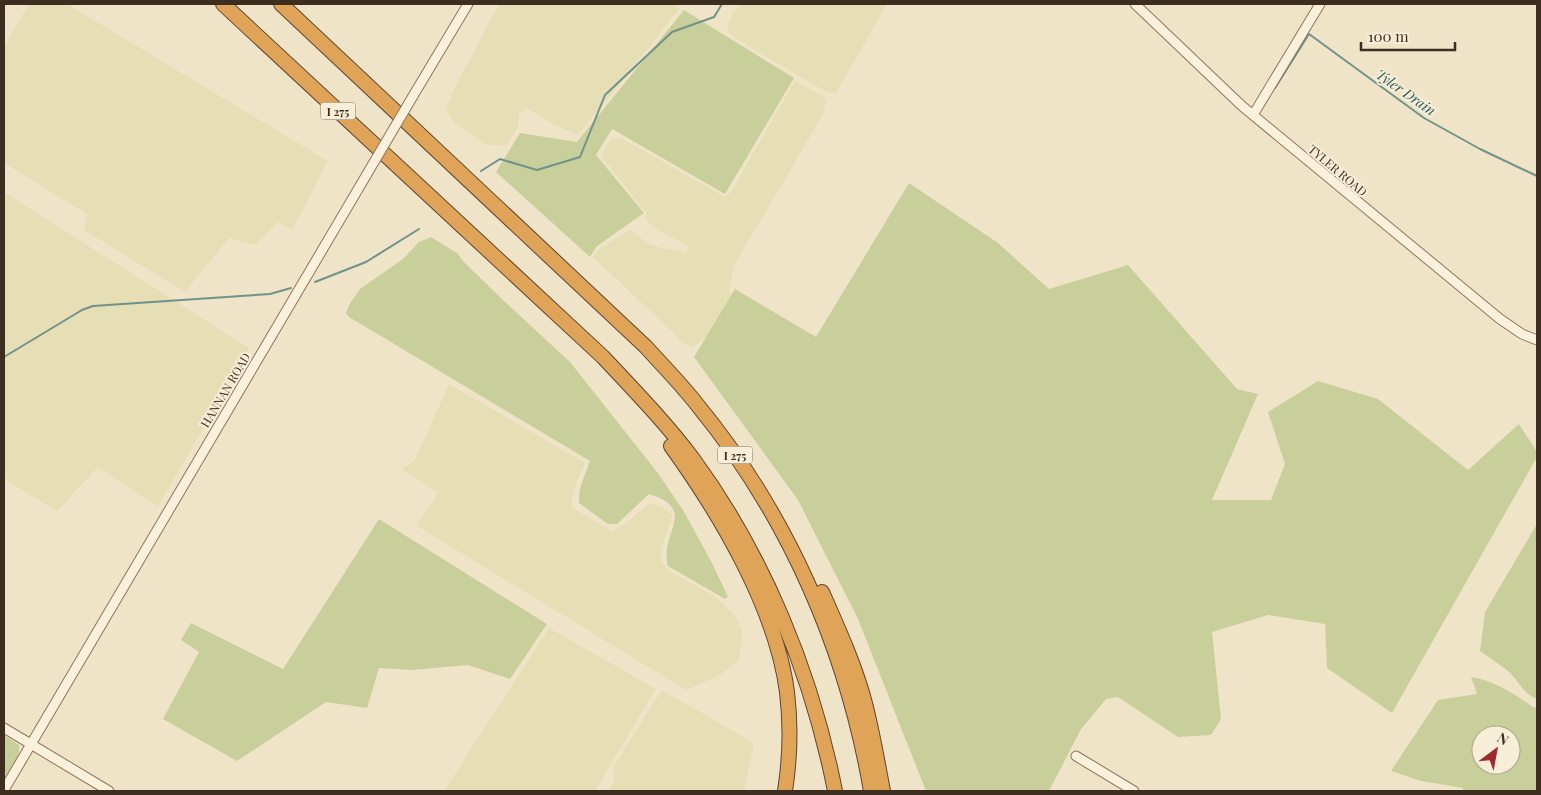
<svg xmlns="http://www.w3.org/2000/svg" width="1541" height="795" viewBox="0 0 1541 795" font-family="'Playfair Display',serif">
<rect width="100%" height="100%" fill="#f0e4c8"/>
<path fill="#e6deb5" d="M29,4H67L328,161L292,230L278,222L256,245L229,238L185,292L84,230L87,214L4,163V47Z
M499,4H673L680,8L612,94L577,135L549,122L527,108L519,114L518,127L507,144L500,146L484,144L456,124L446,110L452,93Z
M742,4H887L836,93H828L735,38L728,31L727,27L731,16Z
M796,81L824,97L826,103L821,118L735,263L729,291L733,298L731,319L693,347L683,343L676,335L593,257L599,249L630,230L649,244L662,248L686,253L688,246L652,227L645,217L647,214L602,157L604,149L612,139H623L725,197L730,193L793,84Z
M4,192L249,348L158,507L98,467L57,511L4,479Z
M449,384L585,463L573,491L571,507L612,531L627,523L649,503L660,506L673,515L661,549L662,562L668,570L716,597L735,616L742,631L741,648L739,659L733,665L720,675L686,690L417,526L438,493L402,469L415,460Z
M549,628L656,689L595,791H444Z
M662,690L754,743L744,791H608L614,782L613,767Z"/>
<path fill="#c9cf9b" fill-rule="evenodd" d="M684,10L794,78L725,194L612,129L596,155L644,213L597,246L590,257L496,172L520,133L577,142Z
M909,183L998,243L1049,289L1128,265L1237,389L1258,394L1212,500H1271L1285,464L1268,412L1318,381L1378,399L1468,470L1519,424L1537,452V457L1392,713L1327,668L1325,624L1268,615L1212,632L1221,719L1211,735L1178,737L1118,697L1106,699L1081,729L1049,791H926L858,619L798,500L694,357L735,289L816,337Z
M431,237L457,253L463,261L503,300L570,362L657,472L683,510L712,563L728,597L725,599L668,566C658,534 700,510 649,494L617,524H608L579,503C578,488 585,475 590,461L349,317L346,313L349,305L360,289L403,259L419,242Z
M379,519L547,624L510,679L468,665L411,670L379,668L367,708L326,702L237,761L163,719L199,652L181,640L191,623L283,669Z
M1537,524V699C1521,692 1520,682 1509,672C1500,664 1489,658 1480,651L1485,612Z
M1471,677C1495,681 1513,693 1533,707L1537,708V791H1462L1463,788L1421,781L1391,771L1438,700L1477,694ZM1481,735H1511V765H1481Z
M4,735L19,745C20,760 11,771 4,783Z"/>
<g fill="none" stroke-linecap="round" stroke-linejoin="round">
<path stroke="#6f938a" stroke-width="2" d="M1275,88L1309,34L1424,118L1480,149L1537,176
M481,171L500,159L537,170L580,157L605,95L672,32L714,17L722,4
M315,282L366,262L419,229
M4,357L82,310L93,306L270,294L291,288"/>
<g stroke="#8d765c" stroke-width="11">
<path id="minor" d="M1135,4L1242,106L1500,319L1522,334L1537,340
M413,96L468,4
M1253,115L1320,4
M4,728L109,791
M1076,756L1134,791
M4,790L367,174"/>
</g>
<g stroke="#5b4430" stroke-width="16">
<path id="highway" d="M223,4L603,357C634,390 666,423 693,459C764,556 812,674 835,791
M281,4L646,347C664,367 683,386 699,407C789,517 847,651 871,791
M671,446C720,514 776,608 787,692C791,725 790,759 785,791
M822,592C837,626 853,661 863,696C872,728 877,760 883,791"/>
</g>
<use href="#minor" stroke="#faf1dc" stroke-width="9"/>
<use href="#highway" stroke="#e0a458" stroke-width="14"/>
<g stroke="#8d765c" stroke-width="11" stroke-linecap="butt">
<path id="minor-bridge" d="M367,174L413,96"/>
</g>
<use href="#minor-bridge" stroke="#faf1dc" stroke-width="9"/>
</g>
<g text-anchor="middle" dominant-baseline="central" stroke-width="4" stroke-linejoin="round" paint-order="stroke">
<g fill="#f7eed8" stroke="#756857" stroke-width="1">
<rect x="320.5" y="102.5" width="35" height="17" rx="4"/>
<rect x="717.5" y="446.5" width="35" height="17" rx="4"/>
</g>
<g font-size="11" font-weight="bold" fill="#3d2e20">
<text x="338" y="111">I 275</text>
<text x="735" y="455">I 275</text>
</g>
<g font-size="12" fill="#3d2e20" stroke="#f7eed8">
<text transform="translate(1338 170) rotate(40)">TYLER ROAD</text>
<text transform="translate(225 390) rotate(-59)">HANNAN ROAD</text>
</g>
<g font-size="14" font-style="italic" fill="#2f5d5a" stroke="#f7eed8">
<text transform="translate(1406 92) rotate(35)">Tyler Drain</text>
</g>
</g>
<rect width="1541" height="795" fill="none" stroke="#3d2e20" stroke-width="10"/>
<g transform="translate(1496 750) rotate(32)"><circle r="24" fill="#f7eed8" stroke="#ada18e"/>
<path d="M0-4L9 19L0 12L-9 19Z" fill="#9e2a2b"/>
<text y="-8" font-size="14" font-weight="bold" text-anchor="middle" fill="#3d2e20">N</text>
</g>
<path d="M1361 42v8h94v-8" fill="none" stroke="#3d2e20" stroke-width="2.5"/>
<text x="1368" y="42" font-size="15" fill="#3d2e20" stroke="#f7eed8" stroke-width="4" paint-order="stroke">100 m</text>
</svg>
